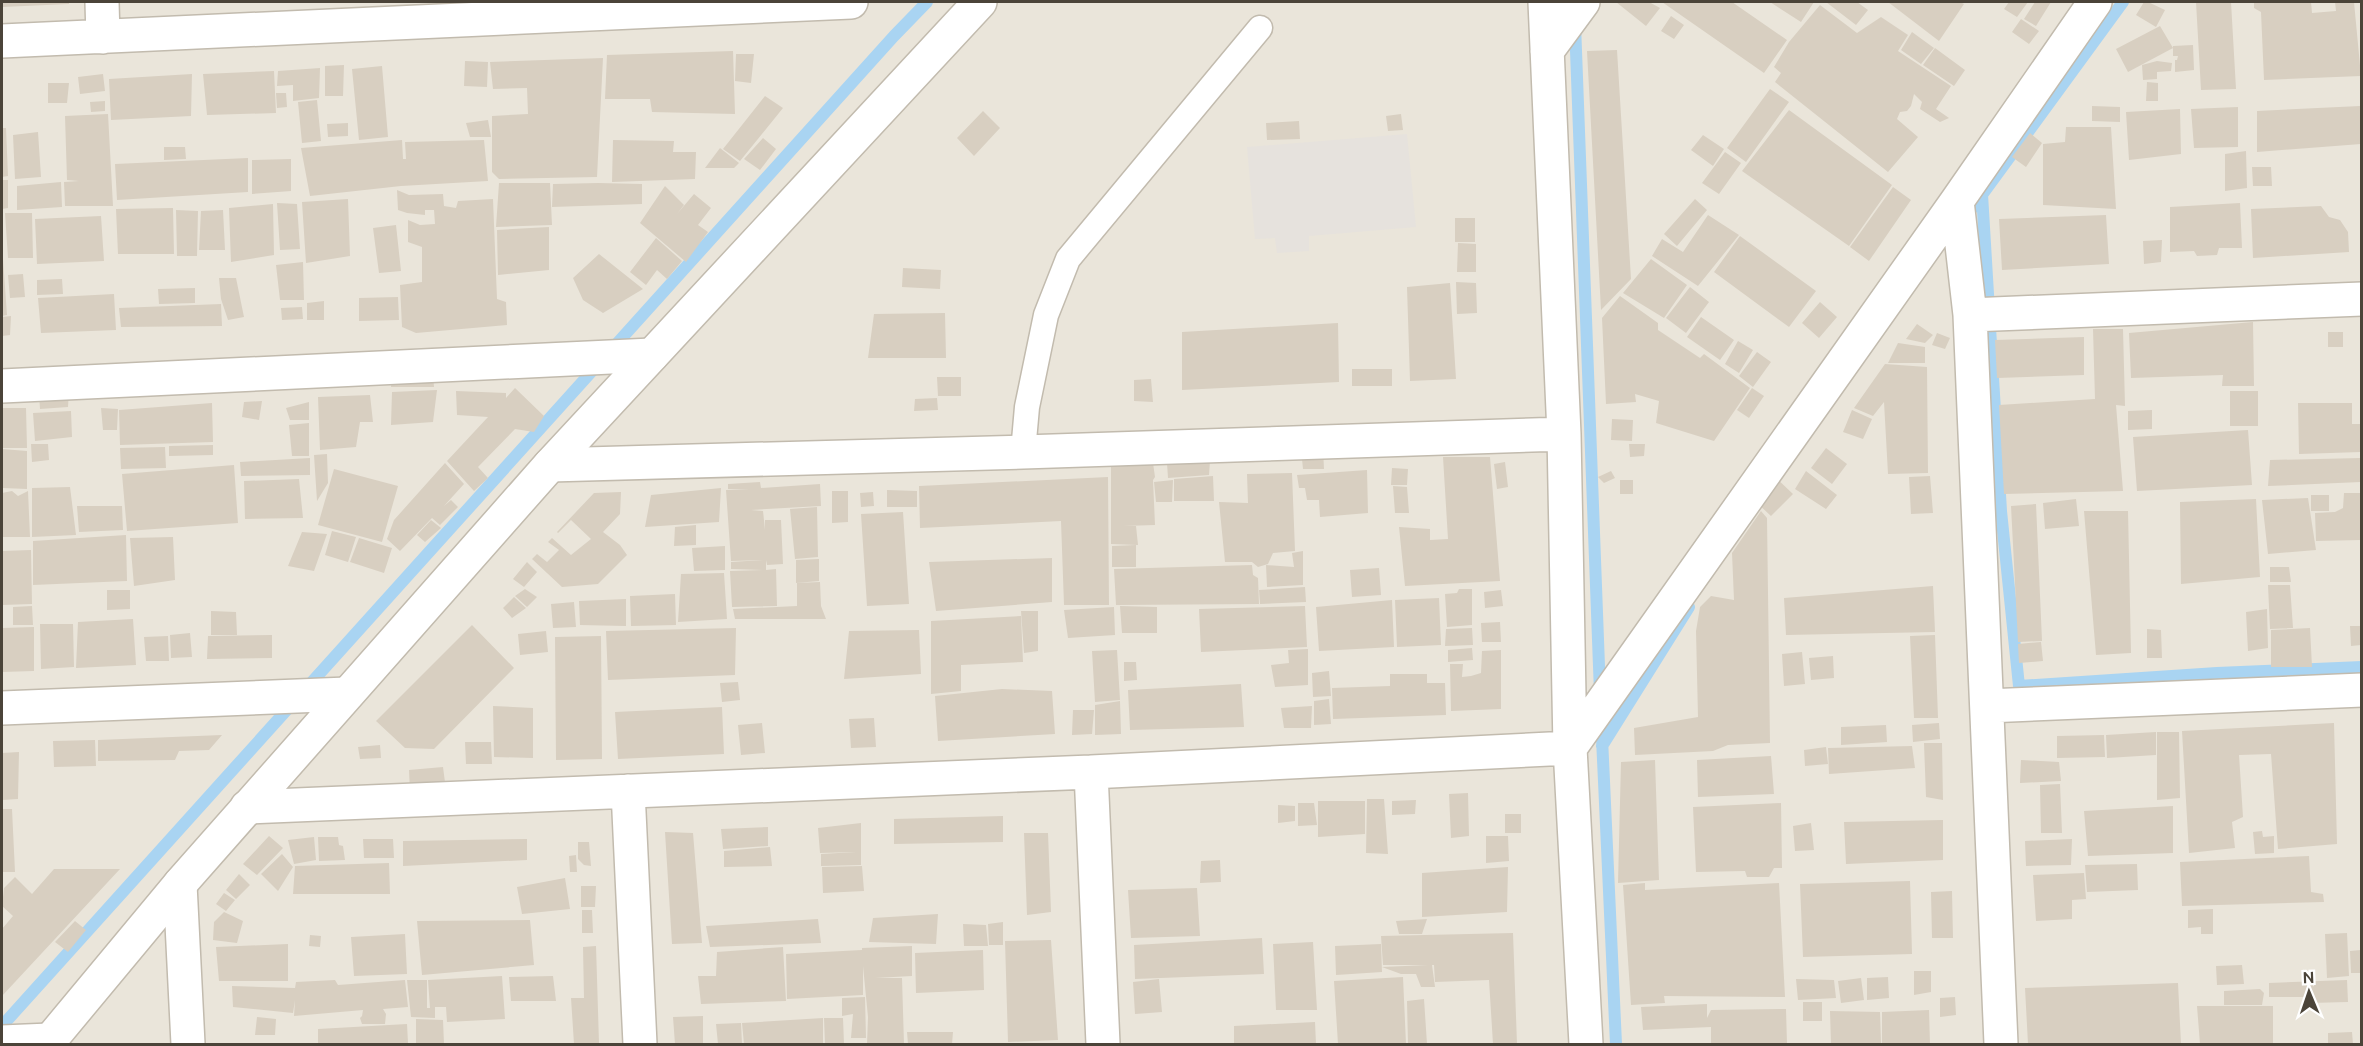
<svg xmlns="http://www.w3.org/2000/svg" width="2363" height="1046" viewBox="0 0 2363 1046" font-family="Ubuntu,sans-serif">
<rect width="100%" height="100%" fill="#f6f3ec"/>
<path fill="#eae5da" d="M2,2H2361V1044H2Z"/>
<path fill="#e6e2dd" d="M1407,134L1416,227L1309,236V251L1277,253L1275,238L1255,239L1247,147Z"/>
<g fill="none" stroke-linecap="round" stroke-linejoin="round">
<path stroke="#a9d4f2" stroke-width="12" d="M1575,24L1600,693
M1982,194L2001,511L2019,686L2217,673L2362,667
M1968,214L2123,2
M1601,716L1616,1044
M1602,746L1689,607
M2,1026L894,36L927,2"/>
</g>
<path fill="#d8cfc1" d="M2,2H69V4L2,7Z
M1616,2H1649L1660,8L1646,26Z
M1662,2H1732L1787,40L1764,73Z
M1770,2H1814L1801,22Z
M1826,2H1857L1868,10L1856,25Z
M1888,2H1960L1964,4L1939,41Z
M2009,2H2028L2017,17L2004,9Z
M2035,2H2051L2036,26L2024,19Z
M2144,2H2148L2165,10L2156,27L2136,15Z
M2196,2H2231L2236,89L2201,90Z
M2254,2H2311L2312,13L2336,11L2335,2H2354L2361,76L2264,80L2261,12L2254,8Z
M1820,5L1857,33L1881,17L1908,35L1898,51L1951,86L1936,109L1949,118L1940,122L1920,109L1922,102L1914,94L1911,106L1907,111L1900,112L1897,119L1918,137L1888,172L1775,82L1781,73L1774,67L1789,42Z
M1671,16L1684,25L1674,39L1661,31Z
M2021,19L2039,31L2029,44L2012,32Z
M2160,26L2173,48L2128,72L2116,49Z
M1912,32L1934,48L1921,64L1901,50Z
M2193,45L2194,70L2175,72V60H2177L2178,56H2173V46Z
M1935,48L1965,70L1954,86L1923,65Z
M1617,50L1631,279L1601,310L1587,51Z
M733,51L735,114L652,112L650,99H605L607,55Z
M736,54H754L751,83L735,81Z
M603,58L597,177L499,179L492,172V116L528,114L527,88L493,89L490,62Z
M465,61L488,62L487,87L464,86Z
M2157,61L2172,63L2171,71L2157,72V79L2143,80L2142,65Z
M344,65L343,96H325V66Z
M382,66L388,137L359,140L352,69Z
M320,68L319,98L293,101V85L277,86L278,71Z
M274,71L276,113L207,115L203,74Z
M103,74L105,91L80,94L78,77Z
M192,74L191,116L111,120L109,79Z
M2147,82L2158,83V101H2146Z
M48,83H69L67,103H48Z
M1770,89L1789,102L1746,162L1727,148Z
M276,93H286L287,107L277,108Z
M765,96L783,108L740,161L723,149Z
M317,100L321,141L302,143L298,102Z
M105,101V111L91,112L90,102Z
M2092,106L2120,107V122L2092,121Z
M2360,106L2361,144L2257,152V111Z
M2238,107V147L2194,148L2191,109Z
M2180,109L2181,154L2129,160L2126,112Z
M1789,110L1892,185L1849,246L1742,171Z
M983,111L1000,128L974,156L957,138Z
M108,114L113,206H65L64,182L79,181L67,180L65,116Z
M1401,114L1403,130L1388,131L1386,116Z
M488,120L491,137H470L466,123Z
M1299,121L1300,139L1267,140L1266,123Z
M348,123V136L328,137L327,124Z
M2066,127H2111L2116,209L2043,205V144L2065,142Z
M2,128H6L8,176L2,177Z
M38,132L41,177L15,179L13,135Z
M2030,133L2042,143L2026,167L2012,157Z
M1703,135L1724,149L1713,166L1691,150Z
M763,138L776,149L760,170L744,159Z
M402,140L403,159H406L405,142L484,140L488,181L401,186L310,196L301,148Z
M613,140L674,141L673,152H696L695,179L612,182Z
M164,147H185L186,159L164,160Z
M720,148L739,163L734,168H705Z
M2246,151L2247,188L2225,191V154Z
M1725,152L1741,163L1719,194L1702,183Z
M248,158V192L117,200L115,164Z
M291,159V191L252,194V160Z
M2252,167H2271L2272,186H2253Z
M2,180H8V208L2,209Z
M61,182L62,207L17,210V186Z
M499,183H550L552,225L496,227Z
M598,183L642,184V204L552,207L553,184Z
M665,186L684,205L677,214L694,194L711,208L698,225L708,232L686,262L640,223Z
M1893,187L1911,200L1869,261L1850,247Z
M397,190L409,195L443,194L444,206L456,208L458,201L493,199L497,299L506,302L507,325L416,333L402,327L400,285L422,282V247L408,242V220L420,225L435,224L434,210H425V215L407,213L398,210Z
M348,199L350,256L306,263L302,202Z
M1695,199L1707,210L1677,246L1664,234Z
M277,203L297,204L300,249L280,250Z
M2240,203L2242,248H2219L2217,255L2197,256L2194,251L2170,252V207Z
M273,204L274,255L231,262L229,208Z
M2321,206L2329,217L2340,220L2348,232L2349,252L2253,258L2251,209Z
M173,208L174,254H118L116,209Z
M176,210L198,211L197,256H177Z
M223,210L225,250H199L201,211Z
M5,213H32L33,258H8Z
M1708,215L1739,235L1698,286L1652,256L1662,239L1683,252Z
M2106,215L2109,264L2002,270L1999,219Z
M101,216L104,261L37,264L35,219Z
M1455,218H1475V242H1455Z
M396,225L401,271L379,273L373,228Z
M549,227V270L498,275L497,230Z
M1740,236L1816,291L1789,327L1714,272Z
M656,238L682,261L667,279L657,270L646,285L630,272Z
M2162,240L2161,262L2144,264L2143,241Z
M1458,243L1476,244V272H1457Z
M599,254L643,289L603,313L583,300L573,278Z
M3,259L7,315L2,316V260Z
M1651,259L1687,285L1664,318L1623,293Z
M303,262L304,300H280L276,265Z
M903,268L941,270L940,289L902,287Z
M23,274L25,297L10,298L8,275Z
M219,278H236L244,317L228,320L221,299Z
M62,279L63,294L37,295V280Z
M1456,282L1476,283L1477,313L1457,314Z
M1450,283L1456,379L1410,381L1407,287Z
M1690,287L1709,302L1686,333L1666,318Z
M195,288V303L159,304L158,289Z
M114,294L116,330L41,333L38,298Z
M1620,296L1658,323V330L1700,358L1704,354L1750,388L1714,441L1656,423L1659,401L1635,394L1636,402L1606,404L1602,318Z
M398,297L399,320L359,321V298Z
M324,301V320H307V303Z
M1820,302L1837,317L1819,338L1802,323Z
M221,304L222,326L121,327L119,308Z
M302,307L303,319L282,320L281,308Z
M945,313L946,358H868L874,314Z
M11,316L10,335L2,336V317Z
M1701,317L1734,340L1720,360L1687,337Z
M2253,322L2254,386H2222L2223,375L2131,378L2129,333Z
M1338,323L1339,382L1182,390V332Z
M1917,324L1933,335L1925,343L1906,339Z
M2093,329H2123L2125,406L2116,405L2123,491L2004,494L1999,405L2095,399Z
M2328,332H2343V347H2328Z
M1937,333L1950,338L1945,349L1932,345Z
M2084,337V375L1997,378L1995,340Z
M1738,341L1753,350L1739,373L1725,364Z
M1898,343L1925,347V363H1888Z
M1757,352L1771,362L1753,387L1739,376Z
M1885,364L1927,367L1928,473L1888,474L1884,402L1873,416L1854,408Z
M1352,369H1392V386H1352Z
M433,373L434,387H391L392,376Z
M937,377H961V396H938Z
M1151,379L1153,402L1134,401V380Z
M515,388L544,416L534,432L515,429L478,467L488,478L474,491L447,461L488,417L457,415L456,391L506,393V398Z
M1752,388L1764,396L1749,418L1737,410Z
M437,390L433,422L391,425L392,392Z
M69,391L68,407L40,409L39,394Z
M2230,391H2258V426H2230Z
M370,395L373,422H360L356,447L320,450L318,397Z
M937,398L938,410L914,411L915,399Z
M262,401L259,420L242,417L244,402Z
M309,402V420H290L286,408Z
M212,403L213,442L120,445L119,410Z
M2298,403H2352V424H2361V452L2299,454Z
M2,408H26L27,448H2Z
M101,408L118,409L117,430H103Z
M1852,410L1872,419L1863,439L1843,432Z
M2152,410V429L2128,430V411Z
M71,411L72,437L35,441L33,413Z
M1612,419L1633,420L1632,441L1611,440Z
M309,423V456H292L289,425Z
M2248,430L2252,485L2137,491L2133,437Z
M31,444H48L49,460L32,462Z
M1629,444H1645L1644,456L1630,457Z
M213,445V455L169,456V446Z
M165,447L166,468L121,469L120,448Z
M1826,448L1847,464L1832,484L1811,468Z
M2,449L27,451V489L3,488Z
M1301,449H1323L1324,469H1303Z
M327,454L328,483L317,501L314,455Z
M1443,457H1490L1500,581L1405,586L1399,527L1430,529V540L1448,539Z
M310,458V475L241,476L240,462Z
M2361,458V482L2268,486L2270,460Z
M1210,461L1209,475L1168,478L1167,463Z
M1505,462L1508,487L1497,489L1494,464Z
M445,463L464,484L444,506L451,500L458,507L440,525L432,518L400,551L387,539L394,520Z
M1111,463H1153L1155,477L1153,480L1155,525L1123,526H1136L1138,545L1111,544Z
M234,465L238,523L127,531L122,474Z
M1392,468L1408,469L1407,485H1391Z
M334,469L398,486L382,542L318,525Z
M1367,470L1368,513L1320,517L1319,500H1307L1305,488H1299L1297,475Z
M1611,471L1615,478L1604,483L1598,477Z
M1806,471L1837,495L1826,509L1795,489Z
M1292,473L1295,551L1273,553L1268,564L1258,567L1252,562H1225L1219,502L1248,503L1247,474Z
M1213,476L1214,501H1174V479Z
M1930,476L1933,513L1911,514L1909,477Z
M1108,477L1109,605H1064L1061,521L920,528L919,486Z
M1775,477L1793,494L1771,516L1756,502Z
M299,479L303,518L245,519L244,481Z
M1173,480L1172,502H1156L1154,482Z
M1620,480H1633V494H1620Z
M760,482L761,488L820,484L821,506L751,510L763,511L765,530V520H781L783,564L767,565L766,560V570L776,569L777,606L732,607L730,571L763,570L731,569V562L763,560L731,561L726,490L749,489H728V484Z
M1393,486L1407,487L1409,513H1395Z
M70,487L76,535L32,537V488Z
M721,488L719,522L645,527L651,495Z
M887,490L917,491V507H887Z
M12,491L18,496L28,491L30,537H2V493Z
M832,491H848V522L832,523Z
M621,492L620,514L603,532L620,545L627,555L598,584L562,587L532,559L537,554L547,562L559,550L548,542L552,538L571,555L591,539L571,520L558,533L557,532L594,493Z
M873,492L874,506L861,507L860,493Z
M2344,493H2361V540L2316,541L2315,513L2335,512L2343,508Z
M2311,495H2329V511H2311Z
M2308,498L2316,550L2268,554L2262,500Z
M2076,499L2079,526L2045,529L2043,503Z
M2256,499L2260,577L2181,584L2180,502Z
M2036,504L2042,641L2018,642L2011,506Z
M77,506H122L123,530L79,532Z
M817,507L818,557L795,559L790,509Z
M1761,511L1767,518L1770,743L1728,745L1713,751L1635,755L1634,728L1698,717L1696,631L1700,607L1711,596L1734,600L1732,553Z
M2084,511H2128L2131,653L2096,655Z
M903,512L909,604L867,606L861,514Z
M431,520L441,528L425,542L417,535Z
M696,525V545L674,546L675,527Z
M332,531L356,537L348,562L325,555Z
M302,532L327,534L314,571L288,566Z
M126,535L127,581L33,585V541Z
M173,537L175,580L134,586L130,538Z
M359,538L392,548L384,573L350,562Z
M1136,545V567H1112V546Z
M725,546V570L694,571L692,548Z
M31,550L32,604L2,605V551Z
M1303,551V585L1267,587L1266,565L1294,567L1292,553Z
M1052,558V602L936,611L929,562Z
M819,559V581L796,583V560Z
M527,562L537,572L524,587L513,579Z
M1252,565L1253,575L1258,578L1259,604L1116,605L1114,569Z
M2270,567H2289L2291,582H2270Z
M1379,568L1381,595L1352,597L1350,570Z
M724,573L727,619L678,622L681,574Z
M820,582L821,606L826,619H735L733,609L797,606V583Z
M2268,585H2290L2293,628L2270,629Z
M1933,586L1935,632L1786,635L1784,598Z
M1305,587L1306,602L1260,604L1259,590Z
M525,589L537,597L527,607L515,596Z
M1459,589H1472V625L1447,627L1445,594L1457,593Z
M107,590H130V609L107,610Z
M1501,590L1503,606L1485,608L1484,592Z
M675,594L676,625L631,626L630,596Z
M514,597L526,608L512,618L503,608Z
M1439,598L1441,645L1397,647L1395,600Z
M626,599V626L580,625L579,601Z
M1392,600L1394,647L1319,651L1316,607Z
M574,602L576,627L553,628L551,604Z
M32,606L33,625H13V607Z
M1120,606L1157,607V633H1122Z
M1305,606L1307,647L1201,652L1199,609Z
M1114,607L1115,635L1068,638L1064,610Z
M2267,609L2268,648L2248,651L2246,612Z
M211,611L236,612L237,635H211Z
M1021,611H1038V651L1024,653Z
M1021,616L1023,662L961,665V691L931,694V621Z
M133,619L136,665L76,668L78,622Z
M1500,622L1501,642H1482L1481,623Z
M40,624H73L74,667L41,669Z
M472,625L514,668L434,749L405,748L376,721Z
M2350,626H2361V645L2351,646Z
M34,627V671L2,672V628Z
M736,628L735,675L608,680L606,631Z
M1472,628L1473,645L1445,646L1446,629Z
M2310,628L2312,667H2271V630Z
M2147,629L2161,630L2162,658H2147Z
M919,630L921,674L844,679L849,631Z
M546,631L548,652L520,655L518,634Z
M190,633L192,657L171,658L170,635Z
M272,635V658L207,659L208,636Z
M1935,635L1938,718H1914L1910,636Z
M168,636L169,661H146L144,637Z
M601,636L602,759L556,760L555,637Z
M2041,642L2043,661L2019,663L2018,644Z
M1472,648L1473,660L1448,662V650Z
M1308,649V685L1275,687L1271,665L1289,663L1288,650Z
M1117,650L1120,700L1095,702L1092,651Z
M1501,650V709L1451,711L1450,664H1463L1462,677L1471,676L1481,673L1482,651Z
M1802,652L1805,684L1784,686L1782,654Z
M1833,656L1834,678L1811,680L1809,658Z
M1124,662H1136L1137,680L1124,681Z
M1329,671L1331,696L1313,697L1312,673Z
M1390,674H1427V683H1445L1446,715L1333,719L1332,688L1390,686Z
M738,682L740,700L722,702L720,683Z
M1241,684L1244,727L1130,730L1128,690Z
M1002,689L1052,691L1055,734L938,741L935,696Z
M1329,699L1331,724L1314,725V701Z
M1120,701L1121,734L1095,735V705Z
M493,706L533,708V758L494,757Z
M1312,706L1311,728H1284L1281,708Z
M722,707L724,754L618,759L615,712Z
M1073,710H1094L1092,734L1072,735Z
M874,718L876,747L851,748L849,719Z
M762,723L765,753L741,755L738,725Z
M1939,723L1940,739L1913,742L1912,725Z
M2334,723L2337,844L2278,849L2271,754L2239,755L2243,817L2232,822L2235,848L2189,853L2182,731Z
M1886,725L1887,742L1841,745V727Z
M2156,732V755L2107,758L2106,735Z
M2157,732H2179L2180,798L2157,800Z
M222,735L209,750L179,751L175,760L98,761V740Z
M2104,735L2105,757L2057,758V736Z
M95,740L96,766L54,767L53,741Z
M465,742H491L492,764H466Z
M1924,743H1942L1943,800L1926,797Z
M380,745L381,758L360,759L358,747Z
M1912,746L1915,768L1829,774L1828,748Z
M1826,747L1828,764L1805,766L1804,750Z
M19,752L18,799L2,800V753Z
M1771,756L1774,794L1698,797L1697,760Z
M1655,760L1659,880L1618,883L1621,762Z
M2021,760L2059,762L2061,781L2020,783Z
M443,767L446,790L410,792L409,770Z
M2060,784L2062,833H2041L2040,785Z
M1468,793L1469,836L1451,838L1449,794Z
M1367,799H1384L1388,854L1366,853Z
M1416,800L1415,814L1392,815V801Z
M1318,801H1365V834L1318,837Z
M1298,803H1314L1317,825L1298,826Z
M1781,803L1782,868H1774L1769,877H1747L1745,871L1696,872L1693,807Z
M1278,805L1295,806V821L1278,823Z
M2173,806V853L2088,856L2084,811Z
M2,809H12L15,872H2Z
M1505,814H1521V833H1505Z
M1003,816V842L894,844V819Z
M1943,820V860L1846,864L1844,822Z
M861,823V865L821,866V854L856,852L820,853L818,828Z
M1811,823L1814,850L1795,851L1793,826Z
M768,827V846L723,849L721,829Z
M2262,831L2263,837L2274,836V853L2255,854L2253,832Z
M665,832L693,833L702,943L672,944Z
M1024,833H1048L1051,912L1027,915Z
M269,836L283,848L257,875L243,864Z
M1486,836H1508L1509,861L1486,863Z
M314,837L316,860L294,864L288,840Z
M318,837H338L339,845L343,846L345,860L319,861Z
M363,839H393L394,858H364Z
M527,839V860L403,866V841Z
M2072,839L2071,865L2026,866L2025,841Z
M578,842H589L591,866L584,865L578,859Z
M770,847L772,866L724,867V851Z
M282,854L293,867L278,891L261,874Z
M576,855L577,872H570L569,856Z
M2309,856L2311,892L2323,894L2324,902L2182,906L2180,862Z
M1220,860L1221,882L1200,883L1201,861Z
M389,863L390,894H293L295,866Z
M2137,864L2138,890L2087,892L2085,865Z
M862,866L864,891L823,893L822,867Z
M1508,867L1507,912L1422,917V873Z
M54,869H120L2,996V929L13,916L2,906L4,888L15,877L32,894Z
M2084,873L2086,899L2072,900V919L2036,921L2033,875Z
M239,874L250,885L236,899L226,890Z
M565,878L570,909L522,914L517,887Z
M1910,881L1912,954L1803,957L1800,884Z
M1645,883V890L1779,883L1785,997L1664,996L1665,1003L1631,1005L1623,885Z
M581,886H596L595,907H581Z
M1197,888L1200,936L1131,938L1128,890Z
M1952,891L1953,938H1932L1931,892Z
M224,893L235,900L226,911L216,904Z
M2213,909V934H2201V927L2188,928V910Z
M582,910H592L593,933H582Z
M224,912L243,921L237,943L213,940L214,922Z
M938,914L936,944L869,942L873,918Z
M818,919L821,943L710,947L706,926Z
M1427,919L1422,934H1399L1396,921Z
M530,920L534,965L422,975L417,921Z
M75,921L86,930L68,952L55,942Z
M1003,922V945H989L988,924Z
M963,924L986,925L988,946H964Z
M1513,933L1517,1044H1493L1489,980L1435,982L1434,965H1432L1435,987H1421L1416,974H1401L1382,967L1428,965H1383L1381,936Z
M2347,933L2349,976L2327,978L2325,934Z
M405,934L407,974L354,976L351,937Z
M310,935L321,936L320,947L309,946Z
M1262,938L1264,974L1135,979L1134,945Z
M1051,940L1058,1040L1008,1042L1005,941Z
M1313,942L1317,1010H1276L1273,944Z
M288,944V981H219L216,947Z
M1381,944L1382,972L1336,975L1335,946Z
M596,946L599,1043L574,1044L571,998H584L583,947Z
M912,946V976L875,978H902L904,1044H867L868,1017L863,966V995L787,999L786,954L862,950V948Z
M783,947L786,1001L701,1004L698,976H716L717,952Z
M983,950L984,990L916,993L915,953Z
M2361,950V973H2351L2350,951Z
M2242,965L2244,984L2217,985L2216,966Z
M1914,971H1931V992L1914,995Z
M502,976L505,1019L447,1022L446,1007H435V1018L411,1017L407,980H427V1008H430L428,980Z
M553,976L556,1001H511L509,977Z
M1403,977L1406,1044H1338L1334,981Z
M1888,977L1889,998L1867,1000V978Z
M1861,978L1864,1000L1841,1003L1838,981Z
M1159,979L1162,1012L1135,1014L1133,982Z
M1796,979L1834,980L1836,998L1798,1000Z
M335,980L338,985L405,980L408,1007L383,1009L386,1014L385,1024H362L360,1018L362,1016L363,1010L294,1016L295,1000L293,1013L233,1007L232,986L295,988L296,982Z
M2347,980L2348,1002L2309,1003V997H2269V983Z
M2178,983L2181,1044H2028L2025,988Z
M2260,989L2264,993L2262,1005H2224V991Z
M865,997L866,1038H851L853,1014L842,1016V998Z
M1955,997L1956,1015L1940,1017V998Z
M1424,999L1427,1044H1408L1407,1001Z
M1803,1002H1822V1021H1803Z
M1707,1004V1018L1711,1010L1786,1009L1787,1044H1711V1027L1643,1030L1641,1007Z
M2197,1006H2273V1044H2200Z
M1929,1010L1930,1044H1882V1012Z
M1830,1011L1880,1012L1881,1044H1831Z
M703,1016V1044H675L673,1017Z
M257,1017L276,1019L275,1035H255Z
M823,1018V1044H744L742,1023Z
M824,1018H843L844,1044H825Z
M416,1019L443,1020L444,1044H416Z
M1315,1022L1316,1044H1234V1026Z
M741,1023L742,1044H718L716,1024Z
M407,1024L408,1043L318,1044V1029Z
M907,1032H953L952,1044H908Z
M2352,1032L2353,1044H2328V1033Z"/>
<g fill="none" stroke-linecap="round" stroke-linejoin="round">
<g stroke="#c2bbae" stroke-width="27">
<path id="service" d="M1023,452L1027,407L1046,315L1068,259L1260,28"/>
</g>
<g stroke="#c2bbae" stroke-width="36">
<path id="minor" d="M102,2L103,37
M1545,2L1564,434L1570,748L1586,1044
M2,41L851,2
M1547,51L1583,2
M1957,201L1970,315L2001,1044
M1970,315L2362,299
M2,386L652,355
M550,465L1023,452L1564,434
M1987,706L2362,690
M2,708L347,694
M1091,772L1103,1044
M628,791L640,1044
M247,807L1091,772L1570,748L1957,201L2095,2
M180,884L188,1044
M2,1042L50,1040"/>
</g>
<g stroke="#c2bbae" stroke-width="36">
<path id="tertiary" d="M47,1044L180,884L550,465L980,2"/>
</g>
<use href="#service" stroke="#fff" stroke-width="24"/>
<use href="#minor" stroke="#fff" stroke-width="33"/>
<use href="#tertiary" stroke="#fff" stroke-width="33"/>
</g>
<rect width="2363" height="1046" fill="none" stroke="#4b4439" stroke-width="6"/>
<g transform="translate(2309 992) rotate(358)" stroke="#ffffff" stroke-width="4.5" paint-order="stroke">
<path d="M0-4.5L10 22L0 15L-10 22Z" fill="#4b4439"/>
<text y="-9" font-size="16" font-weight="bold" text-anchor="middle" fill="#4b4439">N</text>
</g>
</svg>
